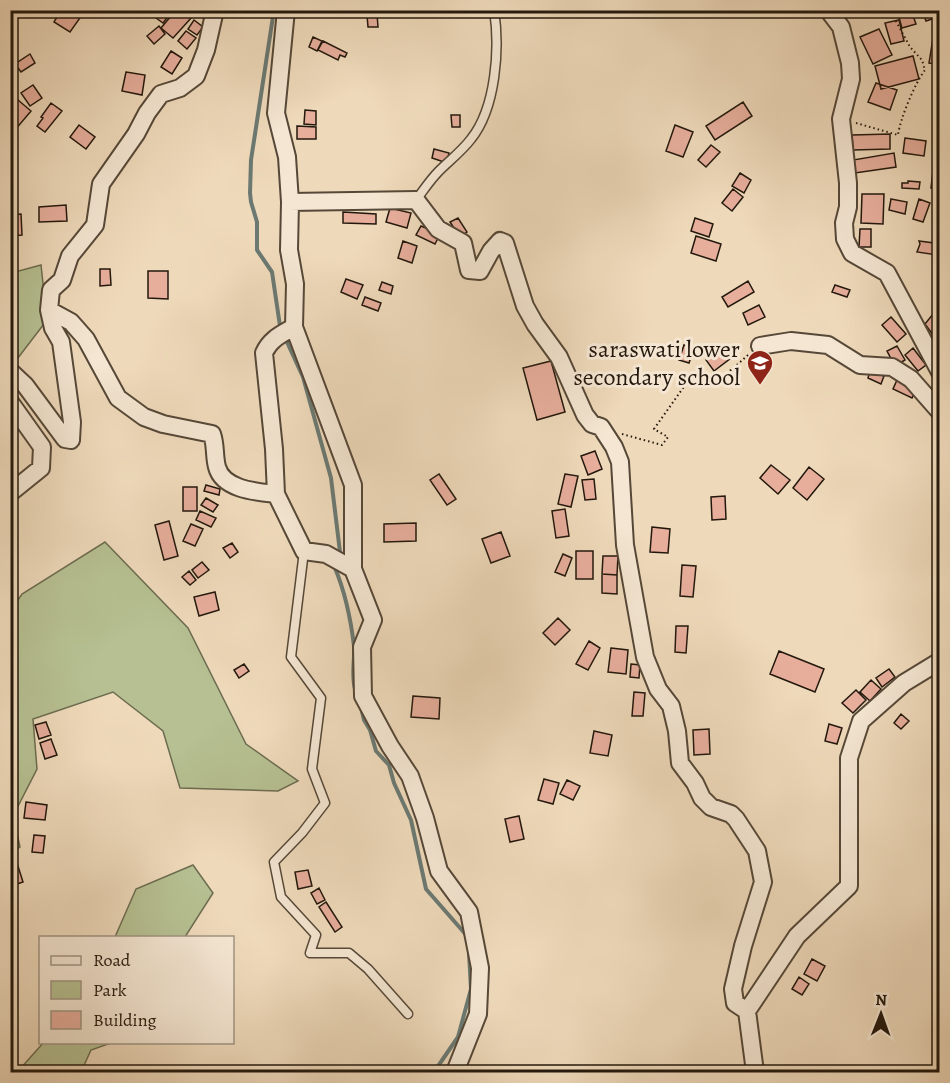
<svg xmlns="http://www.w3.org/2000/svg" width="950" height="1083" viewBox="0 0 950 1083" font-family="Alegreya,serif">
<rect width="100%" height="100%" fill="#eed9ba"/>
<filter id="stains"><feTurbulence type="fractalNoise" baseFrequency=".00333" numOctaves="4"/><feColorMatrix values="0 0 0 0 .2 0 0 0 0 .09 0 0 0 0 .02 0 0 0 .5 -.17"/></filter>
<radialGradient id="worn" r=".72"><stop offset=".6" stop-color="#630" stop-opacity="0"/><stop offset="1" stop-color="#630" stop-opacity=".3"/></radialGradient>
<path fill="#b6c092" stroke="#6c6c50" stroke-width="1.5" d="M41,265L47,320L11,367V273Z
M105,542L188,628L246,744L298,781L278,791L180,788L163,731L113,692L33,719L37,769L13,816L20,847L11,854V610L22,594Z
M193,865L213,893L185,937H115L136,889Z
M44,1042H111V1043L91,1050L81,1072H11V1068L20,1069Z"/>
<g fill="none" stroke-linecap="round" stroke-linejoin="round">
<path stroke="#6b7972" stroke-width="4" d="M274,10L251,160L250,193L251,202L257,222V250L272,272L280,326
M287,342L303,377L331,478L340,552
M335,568C345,592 351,621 354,646C355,661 351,674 355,689
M361,707L364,720L370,730L376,751L389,765L394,783L411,820L426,889L468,937
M434,1072L458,1037L471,989L469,953"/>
</g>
<path fill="#e7ae9c" stroke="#23180d" stroke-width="1.5" d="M61,10H75L82,15L70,32L54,22Z
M155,10H173L163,23L152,15Z
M176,10H184L192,17L173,38L161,28Z
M911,10L916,24L902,28L898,14Z
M922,10H935L938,17L926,21Z
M377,14L378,27H368L367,15Z
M194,20L203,27L197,35L188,29Z
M899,20L904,41L891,44L885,23Z
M159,26L165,34L154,44L147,36Z
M879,29L892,55L873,64L860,37Z
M186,31L196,38L187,49L178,41Z
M313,37L322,41L317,51L309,47Z
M933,38L940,39V64L929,63Z
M323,41L347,53L345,57L340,55L338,60L318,50Z
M171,51L182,58L172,74L161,67Z
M30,54L35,63L21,72L15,64Z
M913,56L919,79L881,89L875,66Z
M126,72L145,75L142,95L122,91Z
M876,83L897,90L890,110L868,102Z
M33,85L42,98L30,106L21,93Z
M11,94L31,111L15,130L10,125Z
M743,102L752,116L715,140L706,126Z
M51,103L62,111L45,132L37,126L43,118L41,117Z
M305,110L316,111V125L304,124Z
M451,115H460V127H452Z
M79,125L95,137L86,149L70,137Z
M675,125L693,132L683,157L666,151Z
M297,126L316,127V139H297Z
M890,134V149L853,150L852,135Z
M905,138L926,141L924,156L903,153Z
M711,145L720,152L706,167L698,160Z
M434,149L449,153L447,163L432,158Z
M894,153L896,167L855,173L853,160Z
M933,170L940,171V188H931Z
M10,173H14L15,197H10Z
M740,173L751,180L744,193L732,186Z
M908,181L920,182L919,189L902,188V183H908Z
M733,189L743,197L732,211L722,203Z
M862,194H884L883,224L861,223Z
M891,199L907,202L905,214L889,210Z
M919,199L930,203L923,222L913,219Z
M66,205L67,221L39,222V207Z
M390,208L411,213L407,228L386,222Z
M343,212L376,214V224L343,223Z
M21,214L22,235L10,236V215Z
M458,218L467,232L460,237L450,222Z
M695,218L713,224L709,237L691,231Z
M421,226L440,234L435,244L416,235Z
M860,229H871V247H859Z
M696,236L721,244L716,261L691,253Z
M403,241L417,246L412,263L398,258Z
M919,241L934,243V249L938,250L937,255L917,252L920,244Z
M100,269H110L111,285L100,286Z
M148,271H168V299L148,298Z
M346,279L363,285L357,299L341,292Z
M748,281L754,292L728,307L722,297Z
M382,282L393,286L391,294L379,290Z
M835,285L850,290L847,297L832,292Z
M365,297L381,303L378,311L362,305Z
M759,305L765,317L748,325L743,313Z
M933,314L940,319V325L933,335L925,324Z
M891,317L906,334L897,342L882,325Z
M684,345L694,348L689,363L679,360Z
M897,346L905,360L895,366L887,351Z
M723,347L731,358L714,371L706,360Z
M913,348L926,365L918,371L905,355Z
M551,361L565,412L537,420L523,368Z
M870,371L884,376L881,384L868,378Z
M897,380L916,389L912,398L893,389Z
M595,451L602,469L588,475L581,456Z
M771,465L790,480L778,494L760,478Z
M809,467L824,479L807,500L793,488Z
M439,474L456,499L447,505L430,480Z
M565,474L578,476L571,507L558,504Z
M594,479L596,499L585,500L582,480Z
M206,485L220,489L219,495L204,491Z
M183,487H197V511H183Z
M725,496L726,519L712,520L711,497Z
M206,498L218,505L213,512L201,505Z
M565,509L569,536L556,538L552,511Z
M200,511L216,518L211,527L196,520Z
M169,521L178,556L164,560L155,525Z
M416,523V541L384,542V524Z
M191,524L203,529L195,546L183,541Z
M652,527L670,529L668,553L650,552Z
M501,532L510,556L491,563L482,539Z
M232,543L238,552L230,558L223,548Z
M576,551H593V579H576Z
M563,554L572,558L565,576L555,572Z
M603,556H618L617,575L602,574Z
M202,562L209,570L198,578L192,570Z
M682,565L696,566L693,597L680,596Z
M189,571L196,580L190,585L182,577Z
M602,574L617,575V594L602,593Z
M215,592L219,610L199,616L194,597Z
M558,618L570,630L555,645L543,633Z
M676,626H688L686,653L675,652Z
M589,641L600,648L588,670L576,664Z
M611,648L628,650L626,674L608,672Z
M779,651L824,669L815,692L770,674Z
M244,664L249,671L239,678L234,670Z
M631,664L640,665L639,678L630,677Z
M889,669L895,677L882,687L876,678Z
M871,680L881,689L870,701L860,692Z
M856,690L866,700L853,713L842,703Z
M634,692L645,693L643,716H632Z
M413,696L440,698L439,719L411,717Z
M901,714L909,721L901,729L894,723Z
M46,722L51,735L39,739L35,725Z
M829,724L842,728L837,744L825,741Z
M709,729L710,754L694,755L693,730Z
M594,731L612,735L608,756L590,753Z
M51,739L57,755L45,759L40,743Z
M544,779L559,783L553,804L538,800Z
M567,780L580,786L573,800L560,794Z
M26,802L47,805L45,820L24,818Z
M519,816L524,839L510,842L505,819Z
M34,835L45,836L43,853L32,852Z
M17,863L23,882L14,885L10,875V865Z
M308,870L312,886L298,889L295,872Z
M319,888L325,900L317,904L311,893Z
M326,902L342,927L335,932L319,907Z
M812,959L825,966L817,981L804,974Z
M799,977L809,984L802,995L792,989Z"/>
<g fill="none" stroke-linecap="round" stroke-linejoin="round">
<g stroke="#564838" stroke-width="11">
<path id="lane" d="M416,200C423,191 430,180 439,171C449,161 462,151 471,139C496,108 500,48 494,10
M304,551L291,657L321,698L312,769L325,803L302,833L274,862L281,897L316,935L310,953H349L368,969L408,1014"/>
</g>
<g stroke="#564838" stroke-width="20">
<path id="street" d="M286,10L276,113L287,157L290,202L289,250L295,284L294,327L353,485V569L373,620L362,647L363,696L390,746L410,776L425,818L439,871L469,912L480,968L478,1014L455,1072
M828,10L841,27L850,63L851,79L841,119L848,183V207L844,223L845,239L852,253L887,273L940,372
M290,202L416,200L438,229L463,243L469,270L480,271L491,251L500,241L505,243L525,306L535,324L559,357L585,415L592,424L601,427L614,447L620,462L625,545L645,657L658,689L671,706L677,731L680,763L695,783L702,798L711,807L731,814L736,819L757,851L763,882L743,946L733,989L735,1003L747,1011
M49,310L71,322L86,339L118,398L144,417L163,424L212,434C216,445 214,456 217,467C223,490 258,492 276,494
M294,327C282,334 270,339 264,353L274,449L276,494L304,551L326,554L353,569
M760,346L791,341L828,345L860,365L892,367L911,379L940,412
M10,371L25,385L65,439L71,440L72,422L61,342L53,328L49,310L51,290L62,280L70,256L95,225L101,184L136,134L147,113L161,94L180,88L196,76L206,50L215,10
M10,402L42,447L41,468L10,493
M755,1072L747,1011L797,936L849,886V758L861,721L904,683L940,661"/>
</g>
<path stroke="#23180d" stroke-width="2" stroke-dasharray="1.5 3" stroke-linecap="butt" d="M856,123L898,135C900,119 915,83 925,70L922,60L910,47L890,10
M622,434L662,445L668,437L654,429L688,381L723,377L748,355"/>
<use href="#lane" stroke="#f4e6d2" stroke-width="8"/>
<use href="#street" stroke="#f4e6d2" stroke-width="16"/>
</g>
<defs>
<g id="school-pin" transform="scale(1.35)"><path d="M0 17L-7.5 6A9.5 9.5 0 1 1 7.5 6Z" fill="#8f2418" stroke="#f4e6d2"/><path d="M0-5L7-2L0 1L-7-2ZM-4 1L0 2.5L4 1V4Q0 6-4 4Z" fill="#fff"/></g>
</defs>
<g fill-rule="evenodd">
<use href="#school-pin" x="760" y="363"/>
</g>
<g text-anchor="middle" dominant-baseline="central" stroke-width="6" stroke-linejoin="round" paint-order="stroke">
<g font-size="24" fill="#23180d" stroke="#f4e6d2" text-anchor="end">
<text x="740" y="349">saraswati lower<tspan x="740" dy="28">secondary school</tspan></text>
</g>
</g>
<rect width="950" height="1083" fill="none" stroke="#eed9ba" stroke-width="36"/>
<rect x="12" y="12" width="926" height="1059" fill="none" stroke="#23180d" stroke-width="3"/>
<rect x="18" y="18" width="914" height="1047" fill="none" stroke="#23180d" stroke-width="1.5"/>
<rect x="39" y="936" width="195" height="108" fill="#f4e6d2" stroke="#a09483" stroke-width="1.5"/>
<rect x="51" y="956" width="30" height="9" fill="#f4e6d2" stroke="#a09483" stroke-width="1.5"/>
<text x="93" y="966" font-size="18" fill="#23180d">Road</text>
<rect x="51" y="981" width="30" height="18" fill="#b6c092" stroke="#a09483" stroke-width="1.5"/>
<text x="93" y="996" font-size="18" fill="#23180d">Park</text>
<rect x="51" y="1011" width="30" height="18" fill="#e7ae9c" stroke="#a09483" stroke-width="1.5"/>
<text x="93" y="1026" font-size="18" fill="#23180d">Building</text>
<g transform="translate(881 1014) rotate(1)" stroke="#f4e6d2" stroke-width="4.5" paint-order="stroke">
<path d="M0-4.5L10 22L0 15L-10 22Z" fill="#23180d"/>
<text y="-9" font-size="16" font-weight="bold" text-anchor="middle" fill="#23180d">N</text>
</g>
<rect width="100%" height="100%" filter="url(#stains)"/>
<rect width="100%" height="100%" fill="url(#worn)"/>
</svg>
